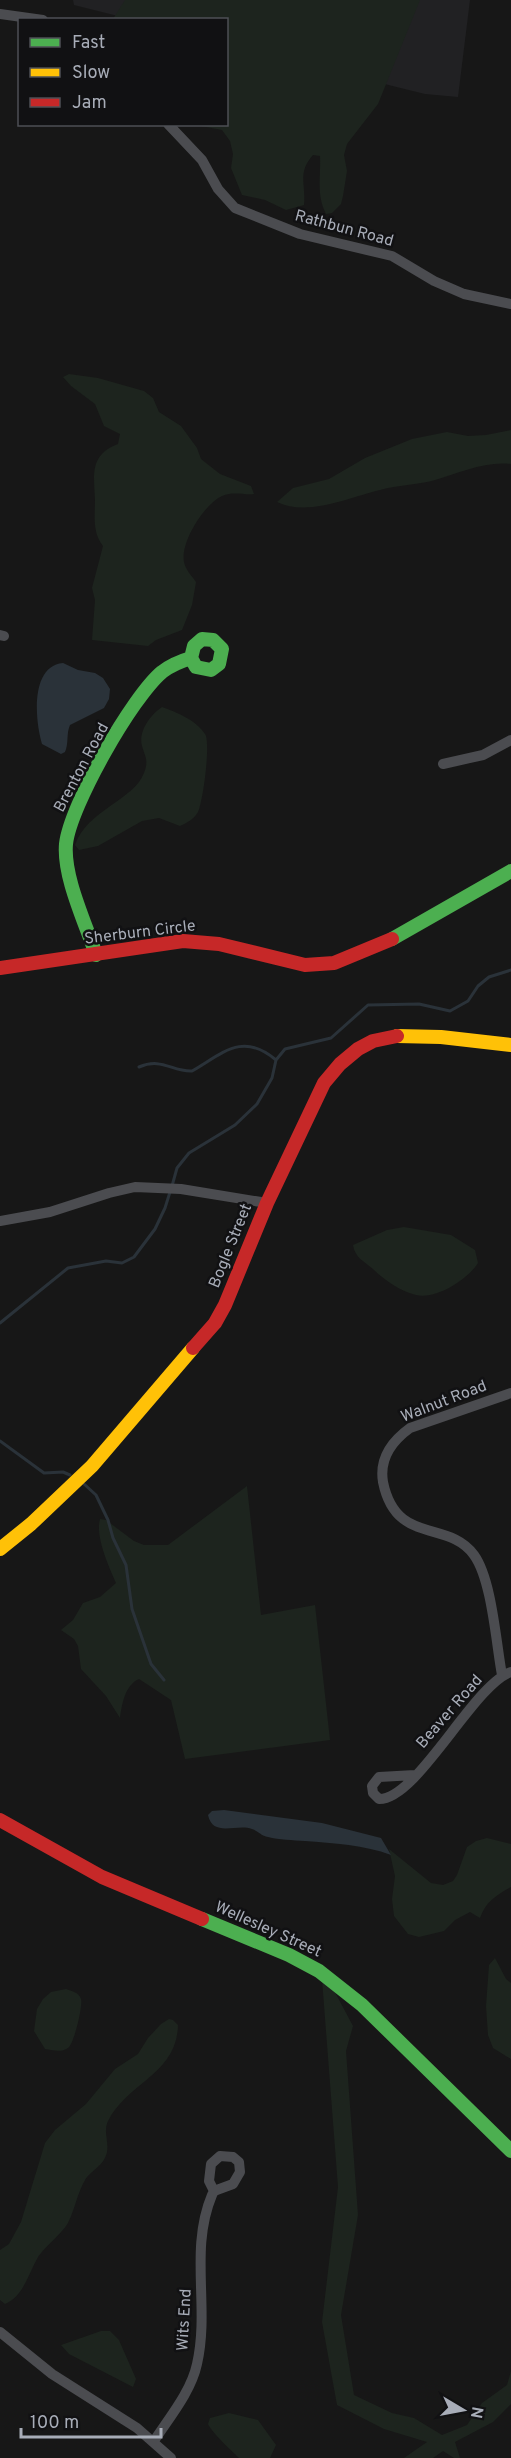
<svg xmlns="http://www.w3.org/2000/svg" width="511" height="2458" viewBox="0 0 511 2458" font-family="Overpass,sans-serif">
<rect width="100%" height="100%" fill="#171717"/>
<path fill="#212123" d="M73,0H470L458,97L425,94L271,56L226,20L130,19L74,5Z"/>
<path fill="#1d241e" d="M125,0H420L378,104L347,144L344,155L347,171L343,196L341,204L332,213L326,214C316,194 321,177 320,156L313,155C297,173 306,183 304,205L286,210L265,200L242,195L231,168L233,154L230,141L222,130L196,125L226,124V20L113,19Z
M69,374L98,378L144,391L153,398L159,412L181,426L197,448L201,459L220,474L251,486L254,494C243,495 233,491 222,496C204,504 180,543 184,562C185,569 192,576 196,582L192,605L182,630L156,640L148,646L92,640L95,600L92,588L103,546C92,532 95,516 95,500C94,475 89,455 118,444L120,434L104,426L95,404L71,386L63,377Z
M511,430V464C485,461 459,473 435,480C417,485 398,485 380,490C350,497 308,517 277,502L293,488L329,479L365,458L412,439L447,432L468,436L486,435Z
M162,707C176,712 196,720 205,734C211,742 203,802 198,812C194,819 187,823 180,826L159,818L142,821L98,846L79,850L75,845C87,810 134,800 144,773C149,760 145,757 142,746C138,732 150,715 162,707Z
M404,1227L451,1235L475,1250L478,1263C468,1279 436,1300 416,1295C400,1291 384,1280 373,1269C364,1261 355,1258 353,1245L387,1230Z
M247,1486L261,1615L315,1605L330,1740L185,1759L171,1700L139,1679C125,1685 122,1704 120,1718L106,1696L81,1669L78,1646L74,1639L61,1630L73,1620L83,1603L100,1597L116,1583C109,1567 95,1537 100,1519L106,1520L134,1541L144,1545H168Z
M487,1838L511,1844V1887C497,1895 486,1901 480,1918L470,1912L455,1920L444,1931L419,1937L408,1934L394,1916L392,1899L395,1876L389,1849L431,1883L443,1885L453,1881L457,1875L467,1847L476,1841Z
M495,1958L506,1979L511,1983V2059L493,2048L488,2035L486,2006L489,1965Z
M321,1966L353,2026L346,2051L358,2215L341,2315L354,2395L392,2413L414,2418L442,2435L467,2425L482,2403L507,2385L511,2371V2404L493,2422L455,2442L460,2458H454L443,2451L433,2458H404L427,2442L384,2429L337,2405L322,2322L338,2187Z
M66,1989C71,1991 79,1992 81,1999C83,2006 74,2044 68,2048C61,2053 52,2050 45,2049L34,2031L37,2009L43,1999L51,1992Z
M169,2019L173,2020L178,2025C177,2074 128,2082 108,2121C103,2132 109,2141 107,2152C104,2166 91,2170 85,2180C77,2194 75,2209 68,2223C60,2236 46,2245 38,2257C28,2274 24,2296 5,2304L0,2300V2250L9,2244L21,2222L45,2143L55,2130L86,2104L115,2069L138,2054L148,2038L161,2024Z
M101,2331H110L119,2340L136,2379L133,2387L69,2354L61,2345Z
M229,2413L258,2420L276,2445L270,2458H239C230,2449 213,2434 208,2424L210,2418Z"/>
<path fill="#2a3239" d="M63,663L78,670L95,673L103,678L110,689L109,699L104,708L70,725C66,734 69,743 65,752L61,754L42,744C35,721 30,666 63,663Z
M224,1810L322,1823L381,1838L391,1855C365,1845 333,1843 305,1841C293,1840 279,1840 268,1837C261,1836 258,1831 252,1829C237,1823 213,1838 208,1815L212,1811Z"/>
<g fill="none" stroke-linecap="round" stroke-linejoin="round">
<path stroke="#2a3239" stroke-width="3" d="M139,1067C162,1057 172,1072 192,1071C222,1054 242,1031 276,1060
M172,1186L177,1168L189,1153L235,1125L257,1104L272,1078L276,1060L285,1049L331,1038L368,1005L419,1004L450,1011L468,1001L478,986L489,977L511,970
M0,1323L68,1268L106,1261L122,1263L134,1257L155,1229L165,1208L170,1192
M0,1441L44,1473L63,1472L70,1475
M84,1484L96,1495L108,1520L113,1538L126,1565L132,1609L151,1664L164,1680"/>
<path stroke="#4b4c50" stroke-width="10" d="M0,14L43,20
M168,124L202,160L218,189L235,208L300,234L392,256L434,281L464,294L511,304
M0,635L4,636
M443,764L483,755L511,740
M0,1221L50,1212L109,1193L135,1187L181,1189L267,1203
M502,1675C496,1643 492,1580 474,1555C448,1519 396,1546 383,1482C379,1458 392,1441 410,1428L511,1393
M415,1775L379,1777L372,1786L373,1793L379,1799C417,1800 474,1684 511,1672
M0,2332L52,2374L137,2428L171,2458
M154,2441C169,2418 191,2392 197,2364C210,2307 189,2250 212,2195L214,2191L233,2184L240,2172L239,2162L233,2157L220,2156L211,2164L209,2181L214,2191"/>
<path stroke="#4caf50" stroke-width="14" d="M392,939L511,871
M96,955C86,924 63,877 66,844C70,806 132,697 162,672C171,665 181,661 191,658L196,667L211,670L219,664L222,649L213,640L202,639L194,646L191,658
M202,1919L289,1955L319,1971L362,2005L511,2151"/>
<path stroke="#ffc107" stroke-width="14" d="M397,1036L441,1037L511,1045
M0,1549L31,1524L92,1466L193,1348"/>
<path stroke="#c62828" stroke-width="14" d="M0,968L183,941L219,944L305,965L334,963L392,939
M193,1348L215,1323L225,1305L267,1203L324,1083L340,1064L358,1049L373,1041L397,1036
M0,1820L102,1877L202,1919"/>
</g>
<g text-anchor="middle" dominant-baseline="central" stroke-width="5" stroke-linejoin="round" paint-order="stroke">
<g font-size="16" fill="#a8adb8" stroke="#111113">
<text transform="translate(344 229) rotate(15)">Rathbun Road</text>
<text transform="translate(82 768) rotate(-62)">Brenton Road</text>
<text transform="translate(140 933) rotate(-7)">Sherburn Circle</text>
<text transform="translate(231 1246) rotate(-68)">Bogle Street</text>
<text transform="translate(444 1402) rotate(-21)">Walnut Road</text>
<text transform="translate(450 1712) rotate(-49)">Beaver Road</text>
<text transform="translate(268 1930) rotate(24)">Wellesley Street</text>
<text transform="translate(185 2320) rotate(-87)">Wits End</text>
</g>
</g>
<rect x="18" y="18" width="210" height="108" fill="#111113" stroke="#4d4f55" stroke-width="1.5"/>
<rect x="30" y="38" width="30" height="9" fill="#4caf50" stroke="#4d4f55" stroke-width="1.5"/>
<text x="72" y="48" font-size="18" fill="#a8adb8">Fast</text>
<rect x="30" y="68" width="30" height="9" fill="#ffc107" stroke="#4d4f55" stroke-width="1.5"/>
<text x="72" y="78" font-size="18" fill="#a8adb8">Slow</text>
<rect x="30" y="98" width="30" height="9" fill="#c62828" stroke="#4d4f55" stroke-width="1.5"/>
<text x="72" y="108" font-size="18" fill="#a8adb8">Jam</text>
<g transform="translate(463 2410) rotate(100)" stroke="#111113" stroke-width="4.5" paint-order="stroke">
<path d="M0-4.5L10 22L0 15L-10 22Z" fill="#a8adb8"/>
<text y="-9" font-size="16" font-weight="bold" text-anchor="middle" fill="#a8adb8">N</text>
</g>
<path d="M21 2428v9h140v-9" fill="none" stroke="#a8adb8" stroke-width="3"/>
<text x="30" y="2428" font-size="18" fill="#a8adb8" stroke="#111113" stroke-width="4.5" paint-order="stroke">100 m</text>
</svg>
